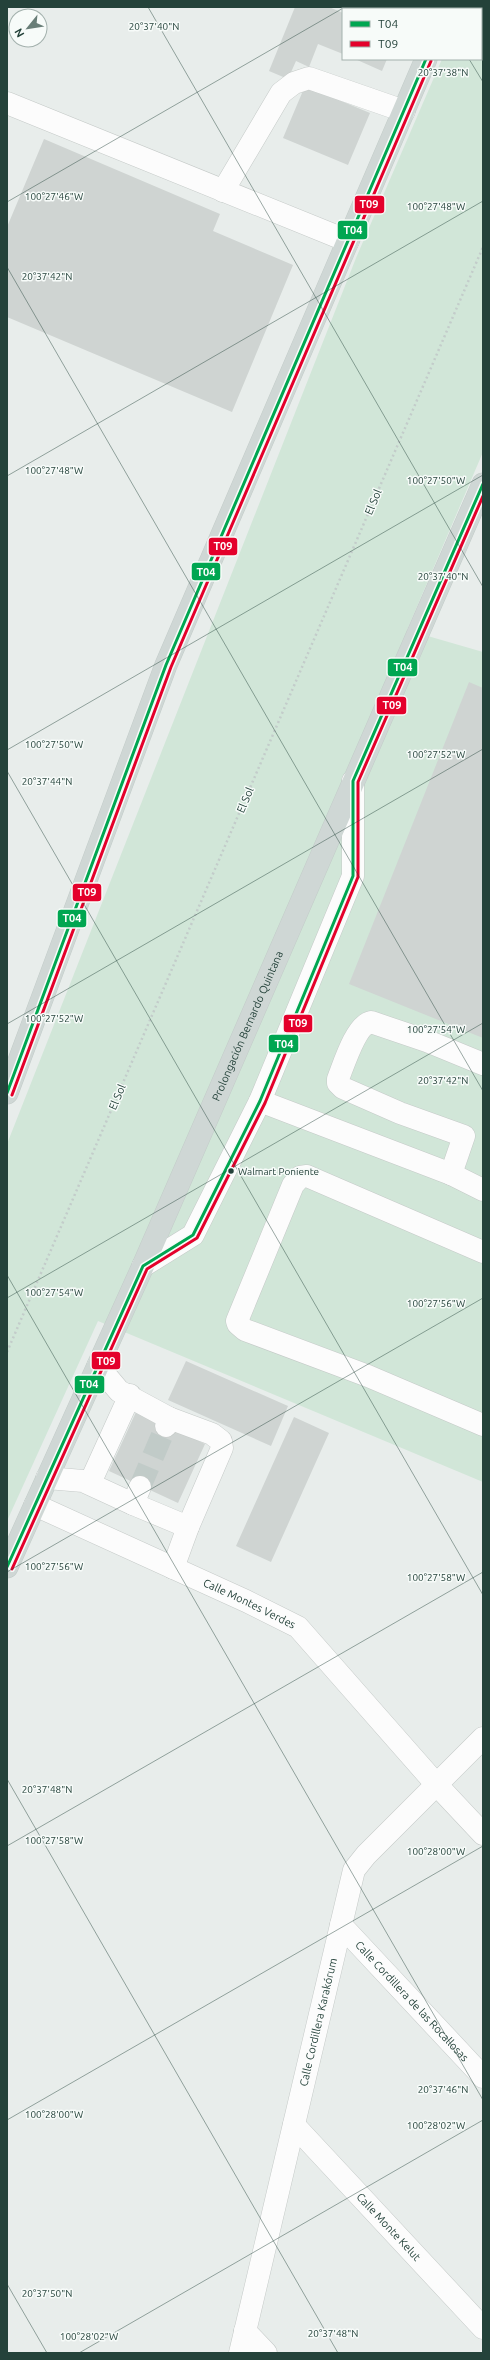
<svg xmlns="http://www.w3.org/2000/svg" width="490" height="2360" viewBox="0 0 490 2360" font-family="Ubuntu,sans-serif">
<rect width="100%" height="100%" fill="#e8edeb"/>
<path fill="#d1e6d8" d="M465,7H483V452L407,630L483,652V1482L98,1321L7,1521V1144L356,258L442,59H481V9H464Z"/>
<path fill="#cfd4d2" d="M295,7H329L343,13V54L318,44L309,67L296,61L288,79L269,71Z
M355,59H387L382,71Z
M305,86L370,113L348,165L283,138Z
M44,139L220,214L213,231L293,265L232,412L7,317V227Z
M469,682L483,688V1038L349,984Z
M186,1361L288,1406L271,1446L168,1400Z
M136,1412L205,1444L178,1503L109,1471Z
M294,1417L329,1433L271,1562L236,1546Z"/>
<g fill="none" stroke-linecap="round" stroke-linejoin="round">
<path stroke="#c1cbc8" stroke-width="22" stroke-dasharray="22 11" stroke-linecap="butt" d="M140,1487L166,1426"/>
<g stroke="#c5cac8" stroke-width="23">
<g id="minor">
<path d="M7,103L348,241"/>
<path d="M223,191L281,93L294,83L309,78L404,111"/>
<path d="M260,1101L451,1174L483,1190"/>
<path d="M451,1174L464,1136L400,1113L343,1088L338,1083V1079C344,1064 356,1025 371,1022L427,1041L483,1064"/>
<path d="M483,1252L307,1176L300,1177L293,1185L237,1321L238,1324L245,1330L368,1376L483,1425"/>
<path d="M143,1266L193,1235L260,1101L353,876V781"/>
<path d="M98,1366L119,1391L169,1418L166,1426"/>
<path d="M169,1418L212,1434L221,1441L222,1448L188,1527"/>
<path d="M47,1478L83,1481L133,1504L140,1487"/>
<path d="M90,1483L130,1395"/>
<path d="M133,1504L188,1527L173,1568"/>
<path id="s1" d="M35,1505L246,1601L298,1627L436,1784L483,1834"/>
<path id="s2" d="M341,1925L483,2077"/>
<path id="s3" d="M294,2125L483,2328"/>
<path d="M245,2331L266,2353"/>
<path id="s4" d="M240,2353L354,1870L366,1855L483,1738"/>
</g>
</g>
<g stroke="#c3ccc9" stroke-width="23">
<g id="major">
<path d="M447,9L448,7"/>
<path d="M7,1093L166,665L426,59"/>
<path id="s5" d="M7,1567L143,1266L483,484"/>
</g>
</g>
<path stroke="#c3ccca" stroke-width="2.5" stroke-dasharray="2 3" stroke-linecap="butt" d="M7,1352L483,247"/>
<use href="#minor" stroke="#fcfcfc" stroke-width="22"/>
<use href="#major" stroke="#cfd7d5" stroke-width="22"/>
<g stroke="#f7fbf9" stroke-width="6">
<path id="bus-1" d="M7,1093L166,665L426,59
M7,1567L143,1266L193,1235L260,1101L353,876V781L483,484"/>
</g>
<g stroke="#f7fbf9" stroke-width="6">
<path id="bus-2" d="M12,1095L171,667L431,61
M12,1569L147,1269L197,1238L265,1103L358,877V782L483,496"/>
</g>
<use href="#bus-1" stroke="#00a651" stroke-width="3"/>
<use href="#bus-2" stroke="#e4002b" stroke-width="3"/>
</g>
<path fill="none" stroke="#24423a" stroke-width="1" stroke-opacity="0.45" d="M148,7L483,587M439,7L441,9M469,59L483,82M7,202L345,7M7,267L483,1091M7,476L483,201M7,750L483,475M7,771L483,1595M7,1024L483,749M7,1275L483,2100M7,1298L483,1023M7,1572L483,1298M7,1779L338,2353M7,1846L483,1572M7,2120L483,1846M7,2284L47,2353M79,2353L483,2120"/>
<circle fill="#24423a" stroke="#f7fbf9" stroke-width="1.5" cx="231" cy="1171" r="3.5"/>
<g text-anchor="middle" dominant-baseline="central" stroke-width="3" stroke-linejoin="round" paint-order="stroke">
<g font-size="10" fill="#24423a" stroke="#f7fbf9" text-anchor="start">
<text x="238" y="1171">Walmart Poniente</text>
</g>
<g font-size="11" fill="#24423a" stroke="#f7fbf9">
<text transform="translate(373 502) rotate(-67)">El Sol</text>
<text transform="translate(245 800) rotate(-67)">El Sol</text>
<text stroke="none"><textPath href="#s5" startOffset="592">Prolongación Bernardo Quintana</textPath></text>
<text transform="translate(117 1097) rotate(-67)">El Sol</text>
<text stroke="none"><textPath href="#s1" startOffset="236">Calle Montes Verdes</textPath></text>
<text stroke="none"><textPath href="#s2" startOffset="104">Calle Cordillera de las Rocallosas</textPath></text>
<text stroke="none"><textPath href="#s4" startOffset="340">Calle Cordillera Karakórum</textPath></text>
<text stroke="none"><textPath href="#s3" startOffset="139">Calle Monte Kelut</textPath></text>
</g>
</g>
<g font-size="10" text-anchor="middle" fill="#24423a" stroke="#f7fbf9" stroke-width="3" stroke-linejoin="round" paint-order="stroke">
<text x="154" y="30">20°37'40"N</text>
<text x="443" y="76">20°37'38"N</text>
<text x="54" y="200">100°27'46"W</text>
<text x="436" y="210">100°27'48"W</text>
<text x="47" y="280">20°37'42"N</text>
<text x="54" y="474">100°27'48"W</text>
<text x="436" y="484">100°27'50"W</text>
<text x="443" y="580">20°37'40"N</text>
<text x="54" y="748">100°27'50"W</text>
<text x="436" y="758">100°27'52"W</text>
<text x="47" y="785">20°37'44"N</text>
<text x="54" y="1022">100°27'52"W</text>
<text x="436" y="1033">100°27'54"W</text>
<text x="443" y="1084">20°37'42"N</text>
<text x="54" y="1296">100°27'54"W</text>
<text x="436" y="1307">100°27'56"W</text>
<text x="54" y="1570">100°27'56"W</text>
<text x="436" y="1581">100°27'58"W</text>
<text x="47" y="1793">20°37'48"N</text>
<text x="54" y="1844">100°27'58"W</text>
<text x="436" y="1855">100°28'00"W</text>
<text x="443" y="2093">20°37'46"N</text>
<text x="54" y="2118">100°28'00"W</text>
<text x="436" y="2129">100°28'02"W</text>
<text x="47" y="2297">20°37'50"N</text>
<text x="333" y="2337">20°37'48"N</text>
<text x="89" y="2340">100°28'02"W</text>
</g>
<g stroke="#f7fbf9" stroke-width="1.5">
<rect x="354" y="195" width="31" height="19" rx="4" fill="#e4002b"/>
<rect x="337" y="220" width="31" height="20" rx="4" fill="#00a651"/>
<rect x="208" y="537" width="30" height="19" rx="4" fill="#e4002b"/>
<rect x="191" y="562" width="30" height="19" rx="4" fill="#00a651"/>
<rect x="387" y="658" width="31" height="19" rx="4" fill="#00a651"/>
<rect x="376" y="696" width="31" height="19" rx="4" fill="#e4002b"/>
<rect x="72" y="883" width="30" height="19" rx="4" fill="#e4002b"/>
<rect x="57" y="909" width="30" height="19" rx="4" fill="#00a651"/>
<rect x="283" y="1014" width="30" height="19" rx="4" fill="#e4002b"/>
<rect x="268" y="1034" width="31" height="19" rx="4" fill="#00a651"/>
<rect x="91" y="1351" width="30" height="19" rx="4" fill="#e4002b"/>
<rect x="74" y="1375" width="31" height="19" rx="4" fill="#00a651"/>
</g>
<g font-size="11" text-anchor="middle" font-weight="bold" fill="#fff">
<text x="369" y="208">T09</text>
<text x="353" y="234">T04</text>
<text x="223" y="550">T09</text>
<text x="206" y="576">T04</text>
<text x="403" y="671">T04</text>
<text x="392" y="709">T09</text>
<text x="87" y="896">T09</text>
<text x="72" y="922">T04</text>
<text x="298" y="1027">T09</text>
<text x="284" y="1048">T04</text>
<text x="106" y="1365">T09</text>
<text x="89" y="1388">T04</text>
</g>
<rect width="490" height="2360" fill="none" stroke="#24423a" stroke-width="16"/>
<rect x="342" y="8" width="140" height="52" fill="#f7fbf9" stroke="#a3b1ad"/>
<rect x="350" y="21" width="20" height="6" fill="#00a651" stroke="#a3b1ad"/>
<text x="378" y="28" font-size="12" fill="#24423a">T04</text>
<rect x="350" y="41" width="20" height="6" fill="#e4002b" stroke="#a3b1ad"/>
<text x="378" y="48" font-size="12" fill="#24423a">T09</text>
<g transform="translate(28 28) rotate(240)"><circle r="19" fill="#f7fbf9" stroke="#a3b1ad"/>
<path d="M0-3L7 15L0 10L-7 15Z" fill="#697e78"/>
<text y="-6" font-size="11" font-weight="bold" text-anchor="middle" fill="#24423a">N</text>
</g>
</svg>
